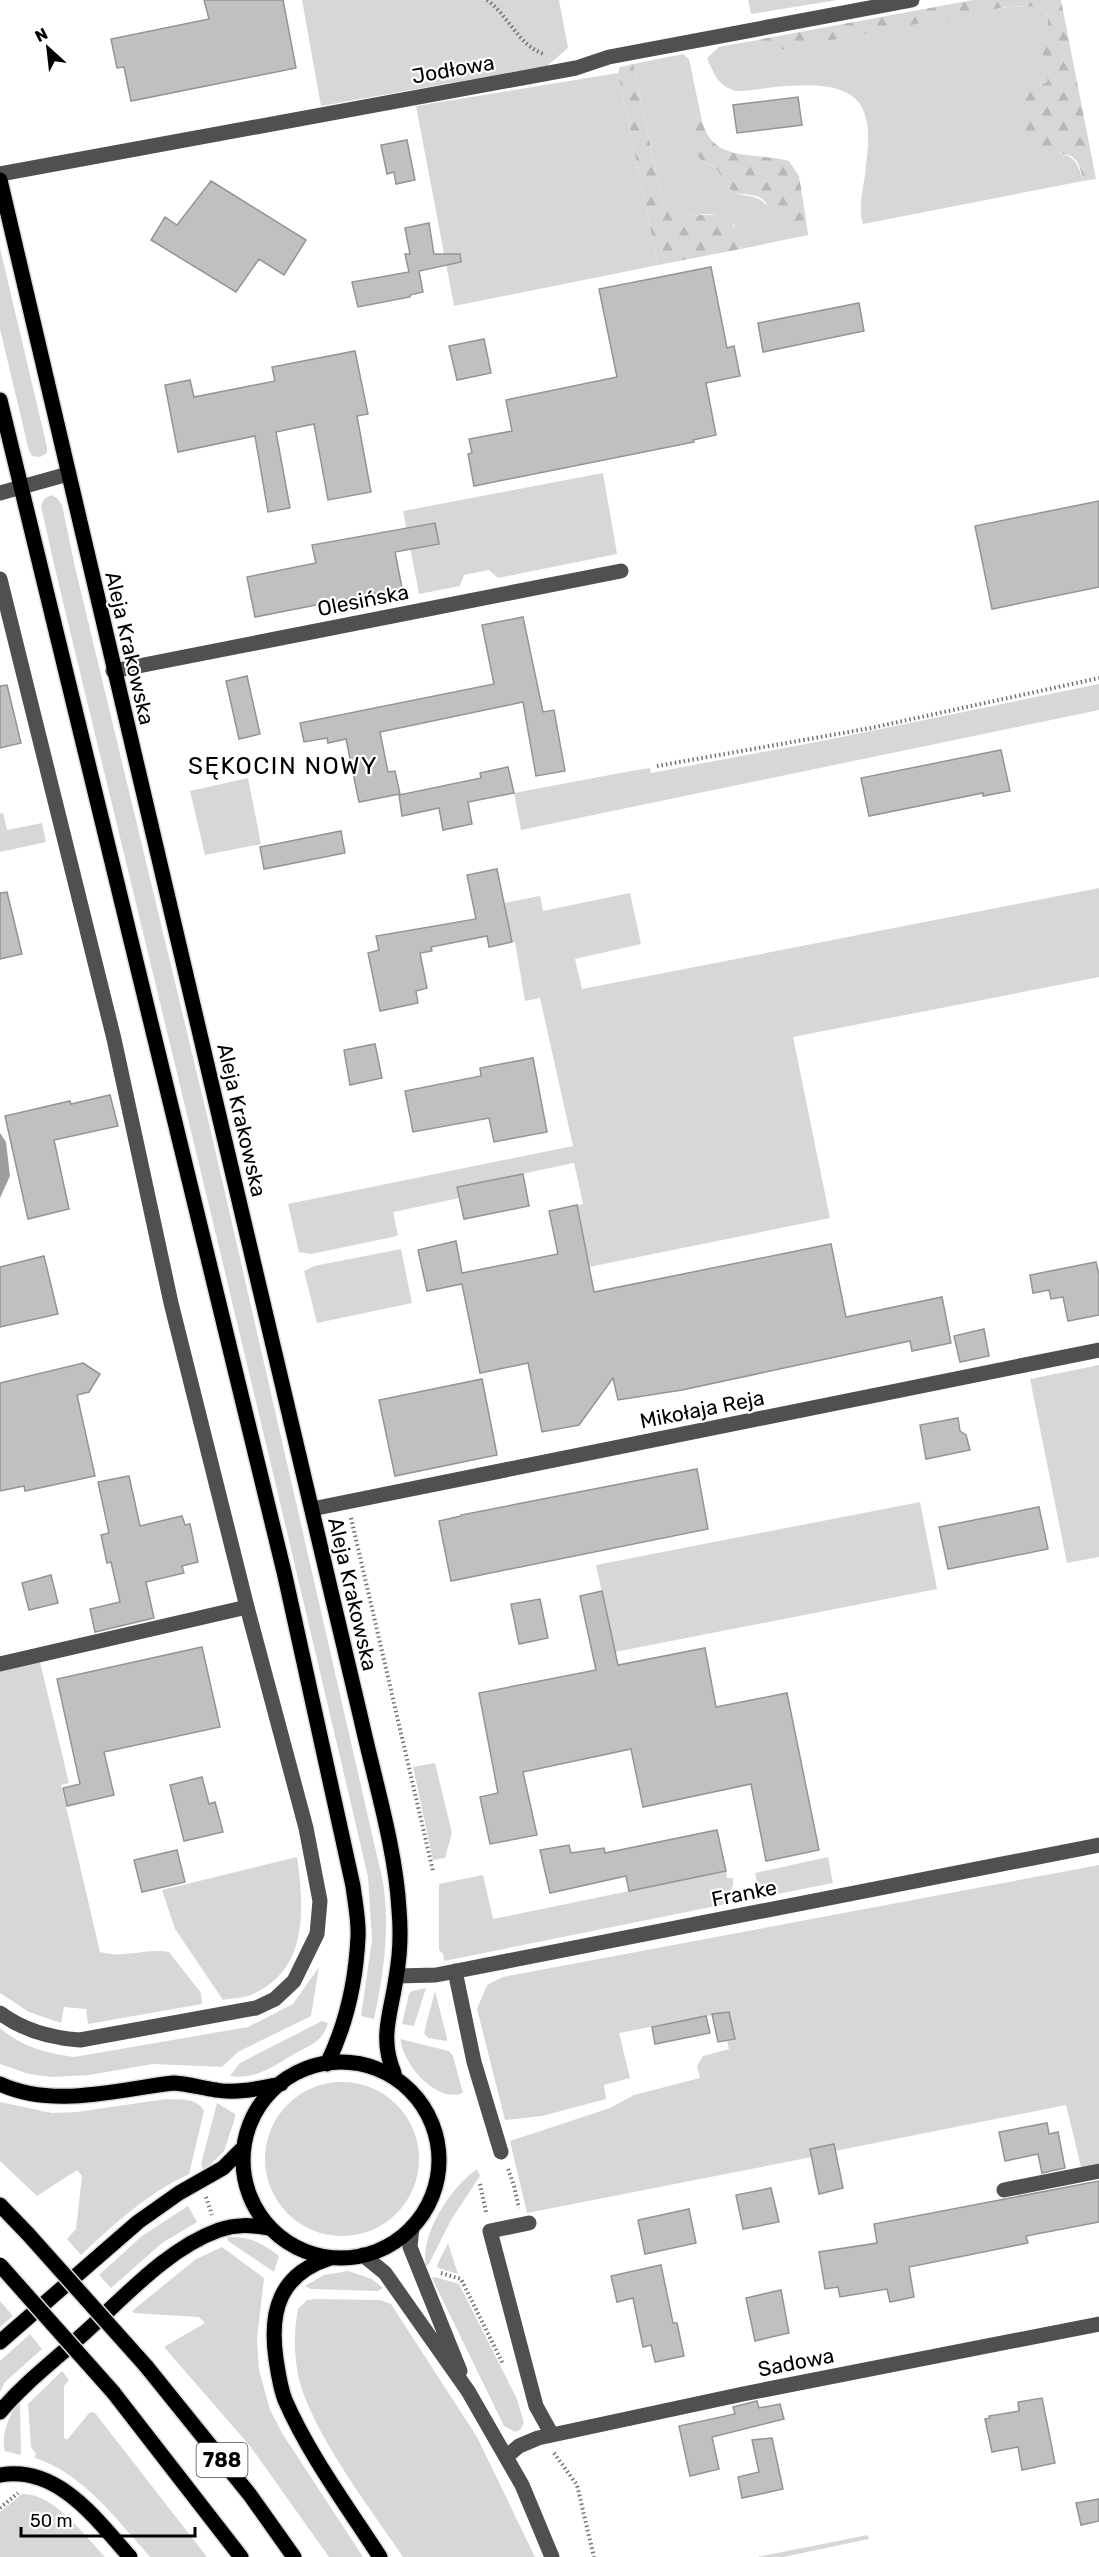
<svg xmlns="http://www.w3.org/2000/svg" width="1099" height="2557" viewBox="0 0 1099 2557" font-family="Rubik,sans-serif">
<defs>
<pattern id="forest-firs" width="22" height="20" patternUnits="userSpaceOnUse" patternTransform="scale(1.5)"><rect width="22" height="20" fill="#d7d7d7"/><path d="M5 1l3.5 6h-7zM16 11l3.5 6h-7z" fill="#b7b7b7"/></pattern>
</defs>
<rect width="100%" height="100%" fill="#fff"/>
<path fill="#d7d7d7" d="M302,0H559L568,48L547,66L321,106Z
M748,0H837L751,14Z
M1037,5L1045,10L1049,19L1042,49L1049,76L1047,82L1037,87L1060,153C1077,158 1078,165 1083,181L863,224C857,205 865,184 866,165C868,148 870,131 865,115C852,69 771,90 736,91C718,86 714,74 707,58L719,47L757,40L765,49L1000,8Z
M683,54L689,59L701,116L689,122L703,161L716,168L733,193C751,197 765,195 771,215L791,223L806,219L808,235L741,249L734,225C728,221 719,214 712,214C690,213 684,224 663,204L633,64Z
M618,73L658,265L454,306L416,106Z
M0,248L47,447V453L40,457L32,456L29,451L0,329Z
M603,473L617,554L498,578L489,570L464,575L460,586L419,594L403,511Z
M51,495L57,498L62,505L75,567L212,1136L383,1882C390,1929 384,1972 374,2019L361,2016L372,1940L368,1877C267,1442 161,1007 56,573L41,506L44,499Z
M1099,684V710L521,830L514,793L631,771L650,768L651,773L832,739Z
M248,778L261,844L205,855L190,791Z
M3,813L7,830L42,823L46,842L0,852V814Z
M1099,888V977L793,1037L830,1218L589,1267L577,1205L583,1204L574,1163L458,1187L460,1198L393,1212L398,1235L393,1237L311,1254L299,1252L288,1204L573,1146L540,998L525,1001L515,942H512L504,903L540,896L543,911L630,893L641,944L575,959L582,989Z
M401,1249L412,1303L317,1323L304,1271L314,1266Z
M1099,1365V1557L1067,1563L1030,1379Z
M920,1502L937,1589L615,1652L596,1565Z
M40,1662L69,1783L61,1785L100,1952C124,1959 145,1948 169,1952L201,1993L202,2004L88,2024L86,2009L64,2007L61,2023L29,2012L0,1993V1671Z
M435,1763L452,1833L445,1858L433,1860L413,1767Z
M297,1857C304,1907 309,1967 255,1993C246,1998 233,1998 223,2000L175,1929L162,1890Z
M828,1857L833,1883L767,1896L758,1886L755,1873Z
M1099,1865V2163L1081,2167L1066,2105L835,2151L834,2144L812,2157L527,2213L510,2141L610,2108L634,2095L700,2078L697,2066L703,2056L729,2049L727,2041L735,2039L729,2012L619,2033L630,2078L604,2085L606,2099L542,2116L505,2120L477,2009L487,1985L503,1977Z
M726,1871L727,1878H733V1885L726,1904L444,1961L443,1954L439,1950V1884L483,1875L493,1919Z
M319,1967L311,2016L238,2052L222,2067L153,2064L89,2075L52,2077L29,2074L0,2064V2028C22,2047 46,2053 74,2057L248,2027L293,2004Z
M426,1988L414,2026L402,2024L409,1994L412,1991Z
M435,1991L447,2038V2041L428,2038L424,2033Z
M322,2021L328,2023C323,2041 311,2045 296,2053C273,2066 257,2080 230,2076L240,2063Z
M400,2039L449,2051L453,2056L463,2093C441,2102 415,2076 406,2057C403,2052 402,2045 400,2039Z
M265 2159a77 77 0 1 1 154 0a77 77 0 1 1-154 0Z
M166,2099C181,2100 196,2097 204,2111L189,2174C148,2193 114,2224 81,2255L67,2239L76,2229L82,2176L77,2170L37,2196L0,2161V2102L52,2113L77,2112Z
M217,2103L235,2114V2118L224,2151L204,2171L201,2164Z
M477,2169L480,2176L451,2220L429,2264L426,2266C419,2235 452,2186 477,2169Z
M188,2206L197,2222L162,2243L111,2288L99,2275L142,2236Z
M227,2237C249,2236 261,2242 279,2256L274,2272L228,2241Z
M448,2243L458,2274L438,2268L437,2265Z
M222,2247L264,2278L257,2339L259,2370L270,2410L282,2433L363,2557H329L250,2446L164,2347L205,2323L199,2317L134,2313L132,2311L196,2259Z
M348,2271L372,2279L383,2288L378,2291L311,2289L305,2286L324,2275Z
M435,2277L459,2284L517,2399L524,2423L520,2430L515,2432L504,2426L432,2278Z
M316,2299L380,2300L391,2304L477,2437L535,2557H403C371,2509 305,2424 297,2369C294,2349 294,2329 298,2309L307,2300Z
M0,2301L13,2316L0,2327Z
M30,2334L42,2349L5,2382L0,2392V2361Z
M62,2371L69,2380L64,2386V2438L67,2440L90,2412L95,2413L207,2557H150C116,2519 84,2474 35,2458L36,2454L31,2447L28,2404Z
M20,2400L21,2455L5,2451C0,2435 10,2413 20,2400Z
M22,2494C54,2493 84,2535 105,2557H0V2512Z
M868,2535L869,2539L783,2557H757Z"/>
<path fill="url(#forest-firs)" d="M973,0H1061L1096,179L1083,181C1081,172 1080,161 1071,156C1060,151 1046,154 1035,149C1016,140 1015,104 1023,89L1037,87L1047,82C1050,70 1043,61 1042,50C1041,40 1047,30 1048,21C1051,0 1014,7 1000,8L774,51L765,49L757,40Z
M633,64L663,204C695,235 730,186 741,249L658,265L618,73L620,67Z
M701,116C710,165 754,151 789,161L799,176L806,219C796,224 778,227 771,215C767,208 768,203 761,198C755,194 741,194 733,193L716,168L703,161L691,150L685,134L689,122Z"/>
<path fill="#9e9e9e" d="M0,1133L6,1142L10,1176L0,1198Z"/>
<path fill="#c0c0c0" stroke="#949494" stroke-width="1.5" d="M204,0H283L296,68L131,101L124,67L117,68L111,39L209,19Z
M798,97L802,125L737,133L733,105Z
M407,140L415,180L396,184L394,172L387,174L381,145Z
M211,181L306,240L284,275L259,259L236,292L151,240L165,217L177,225Z
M429,223L434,254H460L461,262L419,271L423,292L410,295V297L358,307L352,282L409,272L405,254H410L405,228Z
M711,267L727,348L734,346L740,376L706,383L716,435L693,440L694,442L474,486L468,454L472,453L469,439L512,431L506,400L617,377L599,289Z
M859,303L864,331L763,352L758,323Z
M484,339L491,373L457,380L449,346Z
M355,351L368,414L357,416L371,492L328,500L314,424L276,432L290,508L268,512L255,436L178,452L165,385L190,380L194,397L275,381L272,367Z
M1099,501V587L992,609L975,526Z
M435,523L439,544L395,552L402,588L255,617L247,577L316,563L312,545Z
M523,617L543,712L554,710L565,771L536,776L523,702L380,732L388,772L395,771L400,794L359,802L346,739L328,743L327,738L304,742L300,723L494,684L482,625Z
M247,676L260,734L239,739L226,681Z
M7,685L21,743L0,748V686Z
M1001,750L1010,791L983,796V793L869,816L861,778Z
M508,767L514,793L468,802L472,824L443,830L439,808L402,816L399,795L481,778L480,773Z
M341,831L345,853L264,869L260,847Z
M497,869L512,942L489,947L487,936L431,947L432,951L420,953L427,988L416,991L418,1003L380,1011L368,953L379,950L376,936L476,919L467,875Z
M7,892L22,954L0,959V893Z
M375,1044L382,1078L350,1085L344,1050Z
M533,1058L547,1132L494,1142L489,1118L413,1132L405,1091L481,1076L480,1068Z
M110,1095L118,1126L54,1140L69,1209L28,1219L5,1116L70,1101L71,1104Z
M523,1174L529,1206L464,1219L457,1187Z
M577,1205L594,1292L831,1244L846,1317L942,1297L951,1343L912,1351L910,1341L682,1390L618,1400L613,1378L579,1425L542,1432L528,1363L480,1373L462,1284L427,1291L418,1250L456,1241L462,1273L558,1254L549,1211Z
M44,1256L58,1314L0,1327V1267Z
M1096,1262L1099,1275V1315L1068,1321L1063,1297L1051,1299L1049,1290L1033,1293L1030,1275Z
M984,1329L989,1356L960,1362L954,1336Z
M83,1363L100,1374L89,1392L77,1395L95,1476L25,1491L24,1486L0,1491V1383Z
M482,1379L497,1455L395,1476L379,1400Z
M958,1418L960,1431L966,1435L970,1450L926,1459L920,1425Z
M697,1469L708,1529L451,1581L439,1521L461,1516V1515Z
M129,1476L140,1526L182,1516L185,1525L190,1524L198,1562L182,1566L184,1573L146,1582L154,1618L95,1632L90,1609L120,1602L111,1562L107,1563L101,1535L109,1533L98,1482Z
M1039,1507L1048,1549L948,1569L939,1527Z
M51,1575L58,1603L29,1610L22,1583Z
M602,1591L618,1665L705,1648L716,1707L787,1693L819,1850L766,1861L751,1784L643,1807L631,1749L523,1772L537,1835L490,1844L480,1797L498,1793L479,1693L596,1670L580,1596Z
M540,1599L548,1638L519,1644L511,1604Z
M202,1647L220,1727L104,1752L114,1795L67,1806L63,1788L80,1784L57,1679Z
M202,1777L209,1804L215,1802L223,1832L184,1841L170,1785Z
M717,1830L726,1871L629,1891L626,1876L550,1893L540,1850L569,1845L571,1853L604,1848L605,1853Z
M177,1850L185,1882L142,1892L134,1860Z
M729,2012L735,2039L718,2042L712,2014Z
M706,2016L710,2033L655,2044L652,2027Z
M1047,2123L1049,2134L1058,2132L1065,2168L1042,2173L1038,2154L1005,2161L999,2132Z
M834,2144L843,2188L819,2194L810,2149Z
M1099,2181V2222L1026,2236L1028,2243L909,2267L914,2297L890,2302L887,2289L840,2297L838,2287L825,2289L819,2252L877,2243L874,2224Z
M771,2188L779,2222L743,2229L736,2195Z
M689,2209L696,2243L645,2254L638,2220Z
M661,2265L673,2323H677L684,2356L655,2362L651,2345L643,2347L633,2298L617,2302L611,2276Z
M781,2290L789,2333L755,2341L746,2298Z
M1042,2398L1055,2463L1022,2470L1018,2447L992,2452L985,2419L990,2418L989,2416L1019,2411L1018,2402Z
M757,2401L759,2408L780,2404L784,2419L712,2437L719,2469L690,2476L679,2426L735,2414L733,2407Z
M772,2438L783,2489L742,2498L738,2477L759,2472L752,2440Z
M1099,2499V2521L1081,2525L1076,2503Z"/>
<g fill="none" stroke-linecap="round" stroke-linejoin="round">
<g stroke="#dbdbdb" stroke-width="18">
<path id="major" d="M0,180C118,693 241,1206 361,1719C374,1778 396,1850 399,1910C401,1932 400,1956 396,1978C391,2014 379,2037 394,2073
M0,400L285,1576L353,1886C355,1902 359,1921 358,1937C356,1980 346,2025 327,2064
M243 2160a98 98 0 1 1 196 0a98 98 0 1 1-196 0Z
M0,2084C54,2109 118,2089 174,2083C189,2084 202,2088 216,2090C237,2094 260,2088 281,2084
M0,2205L28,2234
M330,2258C280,2274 269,2310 276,2359C278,2372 280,2387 285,2400C309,2455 347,2506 380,2557
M0,2342L138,2222L179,2193L223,2168L241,2150
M146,2366L250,2495L294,2557
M113,2392L241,2557
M0,2412C23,2384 54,2361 81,2336C123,2299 166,2249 219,2230C237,2224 251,2225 269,2228
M0,2475C58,2465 96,2519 130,2557"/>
</g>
<path stroke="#727272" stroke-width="4" stroke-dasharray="1.5 3" stroke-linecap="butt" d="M487,0C508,15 519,46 544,54
M657,766L871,728L1099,678
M351,1518L433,1871
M508,2169L514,2186L519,2208
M480,2184L486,2212
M206,2197L212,2215
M441,2273L461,2279L503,2364
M554,2453L577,2485L594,2557
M0,2508L18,2493"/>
<path stroke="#505050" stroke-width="15" d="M0,174L576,68L609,57L912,0
M0,493L68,474
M0,579L114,1039L171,1303L247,1607L306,1828L320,1901L317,1934L294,1981L275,1999L256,2008L80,2040C51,2038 24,2031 0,2013
M113,671L621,571
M312,1509L1099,1350
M0,1664L247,1607
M455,1971L474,2062L501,2152
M397,1976L436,1975L1099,1845
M1004,2190L1099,2171
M529,2223L490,2231L536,2406L552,2435
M412,2227L410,2247L460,2371
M363,2255L385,2273L468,2391L522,2485L552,2557
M506,2457L519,2446L538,2438L743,2394L1099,2324"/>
<use href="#major" stroke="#000" stroke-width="15"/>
<g stroke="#dbdbdb" stroke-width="18" stroke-linecap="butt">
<path id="major-bridge" d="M28,2234L146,2366
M0,2265L113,2392"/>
</g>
<use href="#major-bridge" stroke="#000" stroke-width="15"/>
</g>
<g text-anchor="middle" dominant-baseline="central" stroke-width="4.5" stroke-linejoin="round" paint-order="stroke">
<rect fill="#fff" stroke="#4c4c4c" stroke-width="1.5" x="196.5" y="2443" width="51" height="34" rx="4.5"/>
<g font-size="20" font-weight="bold" fill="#000">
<text x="222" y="2460">788</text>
</g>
<g font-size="21" fill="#000" stroke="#fff">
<text transform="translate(453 69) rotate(-10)">Jodłowa</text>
<text transform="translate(363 600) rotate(-11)">Olesińska</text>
<text transform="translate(130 648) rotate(77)">Aleja Krakowska</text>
<text transform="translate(242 1120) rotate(77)">Aleja Krakowska</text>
<text transform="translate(702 1409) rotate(-11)">Mikołaja Reja</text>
<text transform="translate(353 1594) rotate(77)">Aleja Krakowska</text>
<text transform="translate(744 1893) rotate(-11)">Franke</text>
<text transform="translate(796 2362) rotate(-11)">Sadowa</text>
</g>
<g font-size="24" letter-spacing="1.5" fill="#000" stroke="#fff">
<text x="283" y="766">SĘKOCIN NOWY</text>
</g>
</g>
<g transform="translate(48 48) rotate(333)" stroke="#ffffff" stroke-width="4.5" paint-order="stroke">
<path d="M0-4.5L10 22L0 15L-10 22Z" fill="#000000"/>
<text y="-9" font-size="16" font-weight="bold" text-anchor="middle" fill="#000000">N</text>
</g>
<path d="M21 2527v9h174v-9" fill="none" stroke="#000000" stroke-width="3"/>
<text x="30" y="2527" font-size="18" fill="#000000" stroke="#ffffff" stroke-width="4.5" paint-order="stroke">50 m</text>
</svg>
